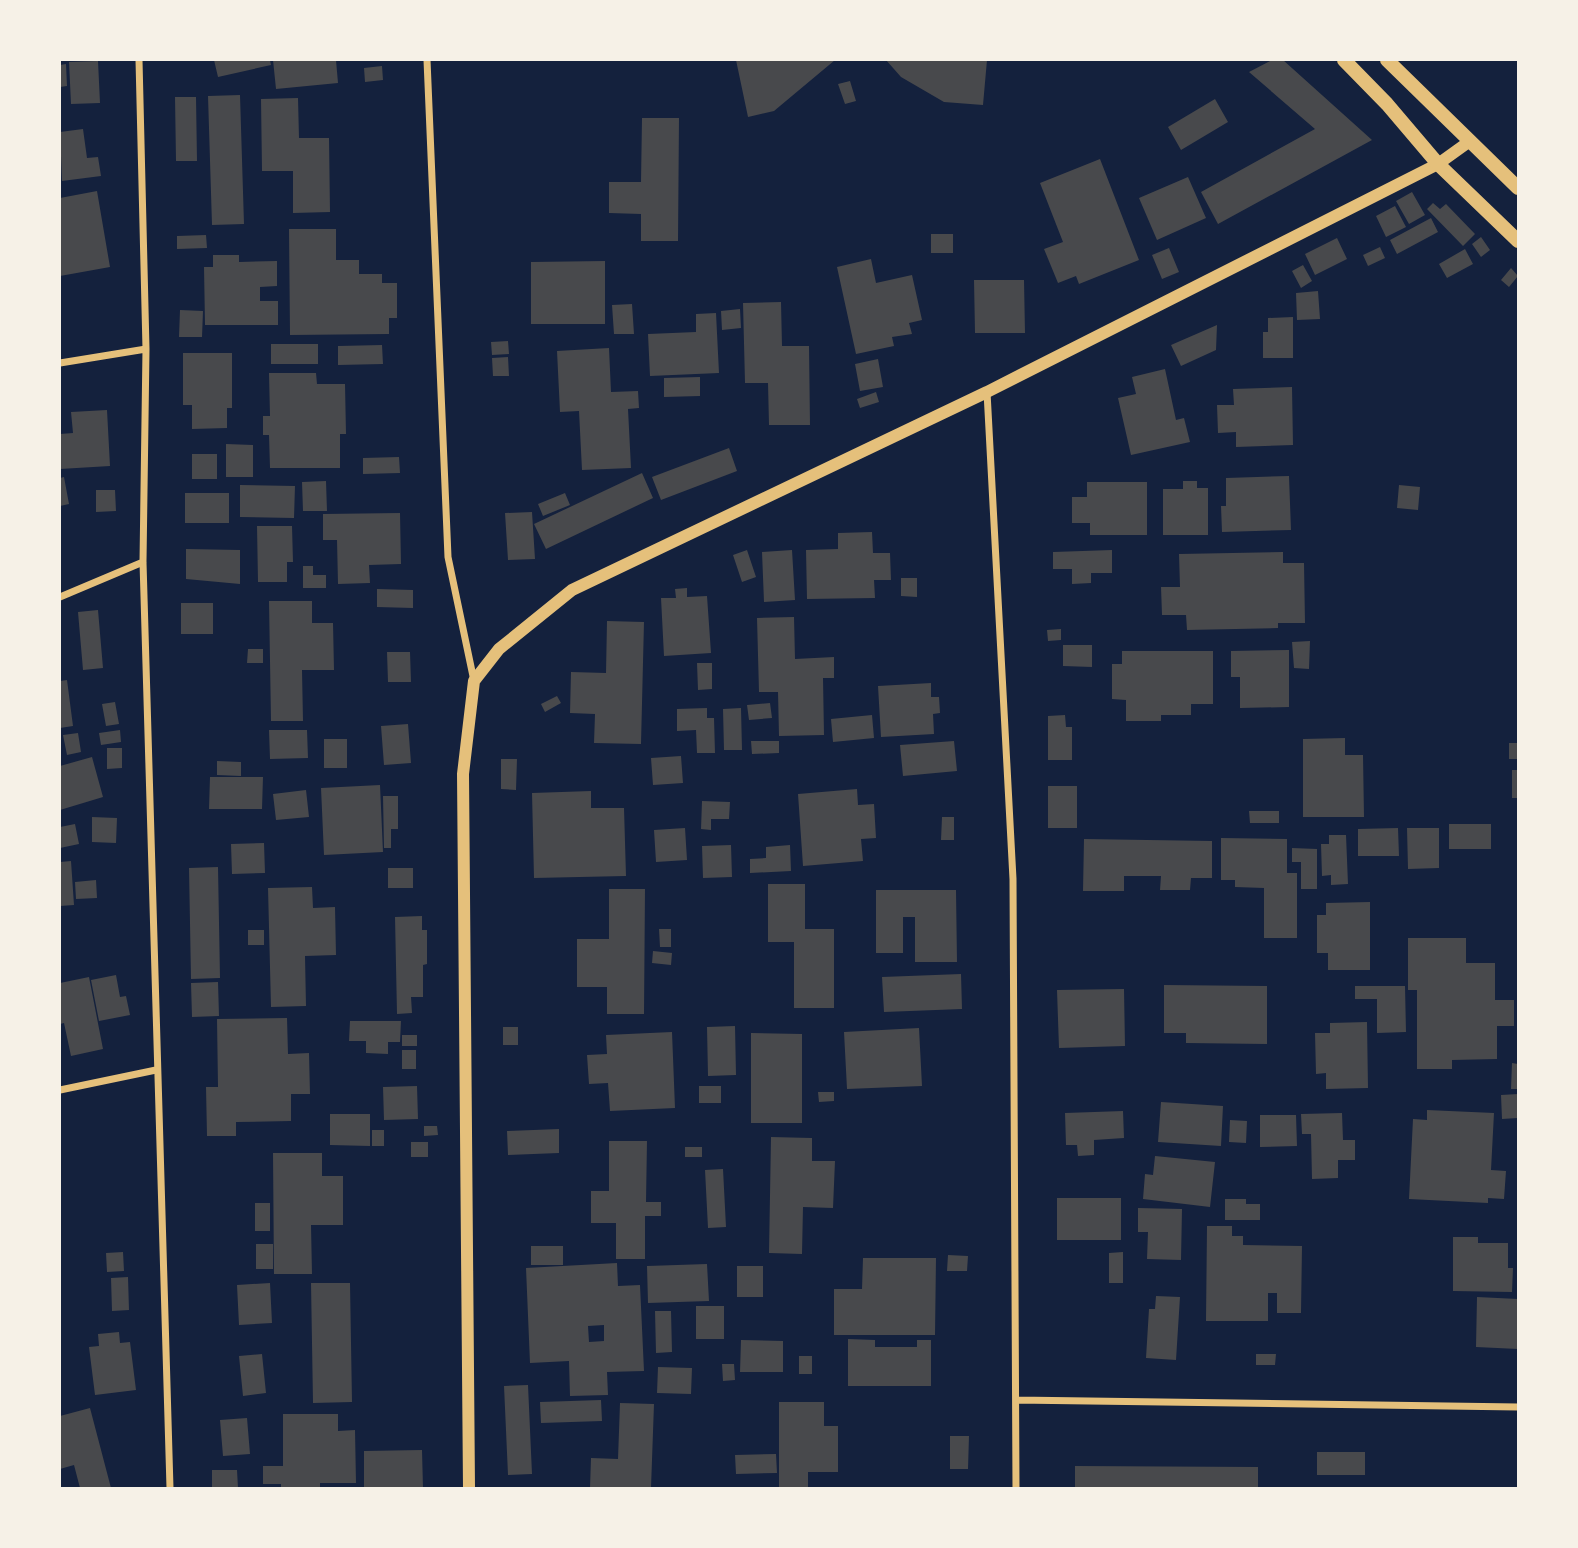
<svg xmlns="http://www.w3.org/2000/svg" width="1578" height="1548" viewBox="0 0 1578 1548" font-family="Mulish,sans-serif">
<rect width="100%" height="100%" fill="#14213d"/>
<path fill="#48494c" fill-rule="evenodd" d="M214,60H270L271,65L218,77Z
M273,60H336L338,83L276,89Z
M736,60H835L774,111L748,117Z
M886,60H987L983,105L944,102L901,77Z
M1272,60H1283L1372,140L1218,224L1201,192L1315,129L1249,72Z
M98,61L100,103L71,104L69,62Z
M66,64L67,86L60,87V65Z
M382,66L383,80L365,82L364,68Z
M850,81L856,101L845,104L838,84Z
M240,95L244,224L212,225L208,96Z
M175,97H196L197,161H176Z
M298,98L299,138H329L330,212L293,213V171H262L261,99Z
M1215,99L1228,122L1181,150L1168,127Z
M642,118H679L678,241H641V214L609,213V182H641Z
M83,129L87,158L98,157L101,176L62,181L60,132Z
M1100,159L1139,260L1079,284L1076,276L1058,283L1044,249L1063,242L1040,183Z
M1188,177L1206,218L1157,240L1139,198Z
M97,191L110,267L60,276V198Z
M1412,192L1425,215L1409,224L1396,201Z
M1433,203L1440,209L1446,204L1475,234L1463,246L1427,209Z
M1395,206L1406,227L1386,237L1376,216Z
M1431,218L1438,232L1397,254L1390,240Z
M289,229H336V260H359V274H382V283H397V318H389V334L290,335Z
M931,234H953V253H931Z
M206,235L207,248L177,249V236Z
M1481,237L1490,250L1481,257L1472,244Z
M1337,238L1347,259L1315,275L1305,254Z
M1380,247L1385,258L1368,266L1363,255Z
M1169,248L1179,272L1162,279L1152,255Z
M1465,249L1473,264L1447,278L1439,264Z
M213,255H239V262L277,261V286L260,287V301H278V325H205L204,267H213Z
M871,259L876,283L912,275L922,320L909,323L912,334L892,337L894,346L856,354L837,267Z
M605,261V324H531V262Z
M1303,265L1312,281L1301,288L1292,271Z
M1511,268L1518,276L1509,287L1501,280Z
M974,280H1024L1025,333H975Z
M1318,291L1320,319L1297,320L1296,293Z
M781,302L782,346H809L810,425H769L768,383H745L743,303Z
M632,304L634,334H614L612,305Z
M740,309L741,328L722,330L721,311Z
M180,310L203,311L202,337H179Z
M716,313L719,373L650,376L648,334L696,332V314Z
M1293,317V358H1263V332H1268V318Z
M1217,325L1216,350L1181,366L1171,345Z
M508,341L509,354L492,355L491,342Z
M271,344H318V364H271Z
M382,345L383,364L338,365V346Z
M609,348L611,392L638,391L639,408L628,409L631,468L582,470L579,411L560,412L557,351Z
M183,353H232V408H227V428L192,429V405H183Z
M508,357L509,376H493L492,358Z
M878,359L883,387L860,391L855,364Z
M1165,369L1176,420L1184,418L1190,442L1131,455L1118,398L1136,394L1132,377Z
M269,373H316L317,384H345L346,434H340V468H270L269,435H263V416H270Z
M700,377V396L664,397V378Z
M1292,387L1293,445L1236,447V432L1218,433L1217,405H1234L1233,389Z
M876,392L879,402L860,408L857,399Z
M107,410L110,466L60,469V434L73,433L71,412Z
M226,444L253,445V477H226Z
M729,448L737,471L661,500L652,477Z
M192,454H217V479H192Z
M399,457L400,473L363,474V458Z
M642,473L653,498L546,549L534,524Z
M1289,476L1291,530L1222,532L1221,506H1226V478Z
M64,477L69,504L60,506V478Z
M326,481L327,511H303L302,482Z
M1183,481H1197V488H1208V535H1163V489H1183Z
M1087,482H1147V535H1090V523H1072V497H1087Z
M240,485L295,486L294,518L240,517Z
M1399,485L1420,487L1418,510L1397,508Z
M96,490H115L116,511L96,512Z
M185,493H229V523H185Z
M565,493L570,505L543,516L538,504Z
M532,512L535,559L508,560L505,513Z
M400,513L401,564L369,565L370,583L338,584L337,540H323V514Z
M257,526H292L293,562H287V582H258Z
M872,532L873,553H890L891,580H874L875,598L807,599L806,550L838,549V533Z
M186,549L240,550V584L186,579Z
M747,550L756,577L742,582L733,555Z
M792,550L795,600L764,602L762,552Z
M1112,550V573H1091V583L1072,584V569H1053V552Z
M1283,552V563H1304L1305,623H1278V628L1187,630L1186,615H1162L1161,587H1180L1179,554Z
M303,566H313V575H326V588H303Z
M901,578H917V597L901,596Z
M687,588V597L707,596L711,653L664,656L661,598H676L675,589Z
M377,589L413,590V608L377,607Z
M269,601H312V623H333L334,670H302L303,721H271Z
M181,603H213V634H181Z
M98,610L103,668L83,670L78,612Z
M794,617L795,659L834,657V678H823L824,735L779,736L778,692H759L757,618Z
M607,621L644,622L641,744L594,743L595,714L570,713L571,672L606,673Z
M1061,629V640L1048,641L1047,630Z
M1310,641L1309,669L1294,668L1292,642Z
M1063,645H1092V667L1063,666Z
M248,649H263V663H247Z
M1289,650V707L1240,708V677H1231V651Z
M1122,651H1213V704H1191V715H1161V721H1126V700L1112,699V664H1122Z
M387,652H410L411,682H388Z
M697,663H712V689L698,690Z
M67,680L73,726L60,728V681Z
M931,683V697H939L940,713L933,714L934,734L881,737L878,686Z
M557,696L561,703L545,712L541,704Z
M115,702L119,724L106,726L102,704Z
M770,703L772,718L749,720L747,705Z
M707,708V718H714L715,753H697L696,730L677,731V709Z
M741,708L742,750H724L723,709Z
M872,715L874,738L833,742L831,719Z
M1065,715L1066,727H1072V760H1048V716Z
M408,724L411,763L384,765L381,726Z
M120,730L121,742L101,745L99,733Z
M269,730H307L308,758L270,759Z
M78,733L81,752L67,755L63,735Z
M1345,738V755H1363L1364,817H1303V739Z
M324,739H347V768H324Z
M751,741H779V753L752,754Z
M954,741L957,771L903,776L900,745Z
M1509,743H1518V759H1509Z
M107,748H122V768L107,769Z
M681,756L683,783L653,785L651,758Z
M92,757L103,797L60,810V766Z
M501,759H517L516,790L501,789Z
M217,761L241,762V776L217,775Z
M1512,770H1518V798H1512Z
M210,777H263L262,809H209Z
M380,785L383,852L324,855L321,788Z
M1048,786H1077V828H1048Z
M857,789L858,805L874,804L876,838L861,839L863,861L803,866L798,794Z
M306,790L309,817L276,820L273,794Z
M591,791V808H624L626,876L534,878L532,793Z
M383,796H398V829H391V848H384Z
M702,801L730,802L729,819H711V830L701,829Z
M1249,811H1279V823H1250Z
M92,817L117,818L116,843L92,842Z
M942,817H954V840H941Z
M75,824L79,844L60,848V827Z
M1449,824H1491V849H1449Z
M685,828L687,860L656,862L654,830Z
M1398,828L1399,856H1358V829Z
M1407,828H1439V868L1408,869Z
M1329,835H1346L1348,884L1331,885V875L1322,876L1321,844H1329Z
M1221,838L1287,839V873H1297V938H1264V888L1235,887V880H1221Z
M1084,839L1212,841V878H1191L1190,890H1160L1161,876H1124V891H1083Z
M264,843L265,873L232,874L231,844Z
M731,845L732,877L703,878L702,846Z
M790,845L791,871L750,873V859L766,858V847Z
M1292,848L1317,849V889H1301V862H1292Z
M71,861L74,905L60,906V862Z
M218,867L220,978L191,979L189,868Z
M388,868H413V888H388Z
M96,880L97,898L76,899L75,882Z
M768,884H805V929H834V1008H794V942H768Z
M312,887L313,908L335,907L336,955L305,956L306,1006L271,1007L268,888Z
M609,889H645L644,1014H607V987H577V939H609Z
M876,890H956L957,962H915V917H903V953H876Z
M1370,902V970H1328V953H1317V915H1326V903Z
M422,916V930H427V964L423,965V997H411L412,1013L397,1014L395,917Z
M659,929H671V947H660Z
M248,930H264V945H248Z
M1408,938H1466V963H1495V1000H1514V1026H1497V1059L1452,1060V1069H1417V990H1408Z
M653,951L672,953L671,965L652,963Z
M961,974L962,1009L884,1012L882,977Z
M116,975L120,997L126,996L130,1015L99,1021L91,980Z
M89,977L103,1049L71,1056L64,1023L60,1024V983Z
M218,982L219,1016L192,1017L191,983Z
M1164,985L1267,986V1044L1186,1043V1033H1164Z
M1355,986H1405L1406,1032L1377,1033V999H1355Z
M1124,989L1125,1046L1059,1048L1057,990Z
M287,1018L288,1054L309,1053L310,1094H291V1121L236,1122V1136H207L206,1087H218L217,1019Z
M350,1021H401L400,1042H388V1054L366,1053V1041H349Z
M1367,1022L1368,1088L1326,1089V1073L1316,1074L1315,1033H1330V1023Z
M735,1026L736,1075L708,1076L707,1027Z
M503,1027H518V1045H503Z
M919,1028L922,1086L847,1089L844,1032Z
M672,1032L675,1108L610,1111L608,1083L589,1084L587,1055L607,1054L606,1035Z
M751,1033L802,1034V1123H751Z
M402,1035H417V1046H402Z
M402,1050H416V1069H402Z
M1512,1063L1518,1064V1089H1511Z
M417,1086L418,1119L384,1120L383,1087Z
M699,1086H721V1103H699Z
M818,1092H834V1101L819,1102Z
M1518,1094V1118L1502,1119L1501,1095Z
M1161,1102L1223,1106L1221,1146L1158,1142Z
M1427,1110L1494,1113L1491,1170L1506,1171L1504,1199L1488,1198V1203L1409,1199L1413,1119L1427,1120Z
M1123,1111L1124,1138L1094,1140V1155L1078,1156L1077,1145H1066L1065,1113Z
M1342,1113L1343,1140H1355V1160H1338V1178L1312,1179L1311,1134H1302L1301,1114Z
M330,1114H370V1146L330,1145Z
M1260,1115H1296L1297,1146L1260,1147Z
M1230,1120L1247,1121L1246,1143L1229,1142Z
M424,1126H437L438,1135L424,1136Z
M559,1129V1153L508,1155L507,1131Z
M372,1130H384V1146H372Z
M771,1137L812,1138V1161H835L833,1208L803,1207L802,1254L769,1253Z
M609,1141H647L646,1202H661V1216H645V1259H616V1223H591V1191H609Z
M411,1142H428V1157H411Z
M685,1147H702V1157H685Z
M273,1153H322V1176H343V1225H311L312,1274H274Z
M1155,1156L1215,1162L1210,1207L1143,1199L1145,1174L1153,1175Z
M723,1169L726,1227L708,1228L705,1170Z
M1057,1198H1121V1240H1057Z
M1225,1199H1246V1204H1260V1220H1225Z
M255,1203H270V1231H255Z
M1138,1208L1182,1209L1181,1260L1147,1259L1148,1232H1138Z
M1207,1226H1232V1236H1243V1245L1302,1246L1301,1313H1277V1293H1268V1321H1206Z
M1453,1237H1478V1243H1508V1268H1513L1512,1292L1453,1291Z
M256,1244H273V1269H256Z
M531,1246H563V1265H531Z
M123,1252L124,1271L107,1272L106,1253Z
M1123,1252V1283H1109V1253Z
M948,1255L968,1256L967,1271H947Z
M863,1258H936L935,1335H834V1289H862Z
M617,1263L618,1286L640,1285L644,1371L607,1372L608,1395L570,1396L569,1361L530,1363L526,1268ZM604,1325V1341L589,1342L588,1326Z
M707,1264L709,1301L648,1303L647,1266Z
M737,1266H763V1297H737Z
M128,1277L129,1310L112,1311L111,1278Z
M270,1283L272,1323L239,1325L237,1285Z
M311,1283H350L352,1402L313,1403Z
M1156,1296L1180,1297L1176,1360L1146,1358L1149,1309H1155Z
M1477,1297L1518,1299V1349L1476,1347Z
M696,1306H724V1339H696Z
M655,1311H671L672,1352L656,1353Z
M119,1332L120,1343L130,1342L136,1390L95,1395L89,1347L99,1346L98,1334Z
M848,1339L875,1340V1347H917V1340H931V1386H848Z
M741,1340L783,1341V1372H740Z
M262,1354L266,1393L243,1396L239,1356Z
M1256,1354H1276L1275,1365H1256Z
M799,1356H812V1374H799Z
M722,1364H734L735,1380L723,1381Z
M658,1367L692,1368L691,1394L657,1393Z
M528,1385L532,1474L508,1475L504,1386Z
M601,1400L602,1421L541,1423L540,1402Z
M779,1402H824V1426H838V1472H808V1488H779Z
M620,1403L654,1404L651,1488H590L591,1458L618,1459Z
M90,1408L111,1488H80L74,1465L60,1469V1416Z
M283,1414H338V1431L355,1430L356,1483H320V1488H281V1484H263V1466H283Z
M247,1418L250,1454L223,1456L220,1420Z
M950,1436H969L968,1469H950Z
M422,1450L423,1488H364V1451Z
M1317,1452H1365V1475H1317Z
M776,1454L777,1473L736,1474L735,1455Z
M1075,1466L1258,1467V1488H1075Z
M212,1470H237L238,1488H212Z"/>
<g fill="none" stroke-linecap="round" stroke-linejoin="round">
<path stroke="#e5c07b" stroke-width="7" d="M139,60L146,349L143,562L170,1488
M427,60L448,557L474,681
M60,363L146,349
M987,392L1013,879L1016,1488
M60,597L143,562
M60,1090L156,1070
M1016,1400L1518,1407"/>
<path stroke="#e5c07b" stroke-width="12" d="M469,1488L463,774L474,681L499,649L572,590L987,392L1438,164L1470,141"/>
<path stroke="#e5c07b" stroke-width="14" d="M1344,60L1387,104L1438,164L1518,241
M1387,60L1518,188"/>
</g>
<rect width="1578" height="1548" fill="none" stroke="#f6f1e7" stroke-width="122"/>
</svg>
